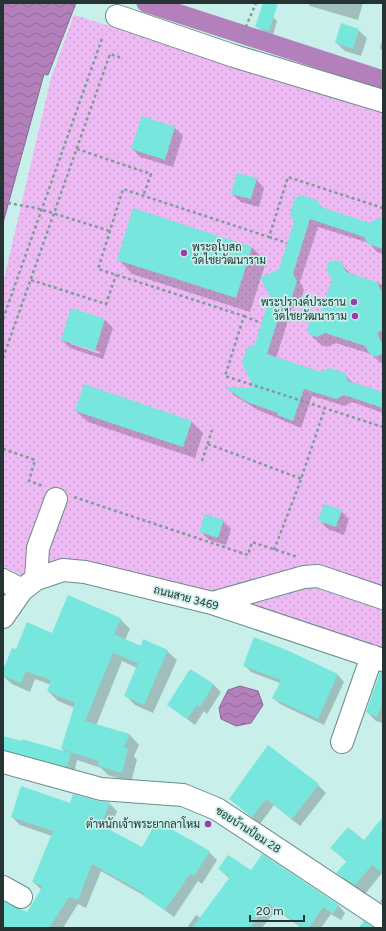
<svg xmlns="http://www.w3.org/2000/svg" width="386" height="931" viewBox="0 0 386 931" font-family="Figtree,Sarabun,sans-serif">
<defs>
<pattern id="green-dots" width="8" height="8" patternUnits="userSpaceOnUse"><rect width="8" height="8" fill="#edbaf4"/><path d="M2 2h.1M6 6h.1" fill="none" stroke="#cba0d2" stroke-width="1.8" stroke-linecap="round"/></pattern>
<pattern id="water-waves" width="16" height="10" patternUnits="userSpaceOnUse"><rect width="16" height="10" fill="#b480bc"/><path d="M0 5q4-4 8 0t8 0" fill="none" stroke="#926a99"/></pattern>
</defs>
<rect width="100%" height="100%" fill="#c9efeb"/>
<path fill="url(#green-dots)" d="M74,15L383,111V654L96,569L27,578L3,566V283L51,78Z"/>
<path fill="url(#water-waves)" stroke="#896993" d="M3,3H76L48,75L44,74L3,223Z
M240,686L258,691L263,705L251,723L236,726L221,719L219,708L228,690Z"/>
<path fill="#0003" fill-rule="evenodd" d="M308,3H363L358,20L310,6Z
M273,17L277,21L273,35L261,30L257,27Z
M358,30L367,38L361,56L345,51L336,43Z
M383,37V51L380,48Z
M142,117L175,128L183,136L173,167L140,157L132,148Z
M256,179L264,188L259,207L241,202L232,194Z
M316,201L325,210L369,224L383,222V254L377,252L369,243L318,227L300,282L304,290L299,304L292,308L276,358L321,373L344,374L352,382L383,393V413L352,402L345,406L312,396L301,428L256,409L234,395L227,388L256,389V344L280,270Z
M252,247L266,262L250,312L132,274L118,259Z
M340,263L351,274L383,285V365L371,354L336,343L327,347L321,345L311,335L320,319Z
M72,309L105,320L113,328L103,359L70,348L62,340ZM71,342L100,352L99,354L71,344Z
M84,386L192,422L203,433L195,458L88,422L76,411Z
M341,511L349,519L344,535L328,529L320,521Z
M223,521L231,529L226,545L209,540L201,532Z
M120,619L130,629L125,640L141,647L167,651L177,660L153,713L135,705L125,695L137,668L122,661L96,726L130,735L139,745L134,756L137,760L131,782L108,775L101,768L77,760L74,773L3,757V737L65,752L62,749L75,708L58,701L48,691L51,685L35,679L30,692L12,684L3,676V673L16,651L52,634Z
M288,652L338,675L344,682L324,725L280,704L273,698L280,683L251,672L244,665Z
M191,670L214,685L221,692L207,714L204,711L195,725L168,705Z
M383,689V723L376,721L367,712Z
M318,785L326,793L300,826L274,805L260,824L230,799Z
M98,802L109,803L117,811L110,831L142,849L209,852L217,860L202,884L198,881L174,917L148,898L101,871L86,908L78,904L63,928H3V902L27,913L42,890L33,882L52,836L20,825L12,817L71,804Z
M383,829V875L382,873L365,894L347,882L338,873L347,862L331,848L364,842Z
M219,869L251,871L338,905L345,913L341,920L331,914L321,928H302L276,910L262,928H187L196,915L201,918L230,879Z
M383,898V904L380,901Z"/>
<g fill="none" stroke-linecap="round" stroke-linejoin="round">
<path stroke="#b480bc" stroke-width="19" d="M146,3L383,80"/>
</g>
<path fill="#77e7de" d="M263,3H278L269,31L255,27Z
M341,23L359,29L353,49L335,43Z
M142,116L175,127L165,160L131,149Z
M237,173L257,178L251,199L231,194Z
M301,195L317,200L321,207L369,223L383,216V249L368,244L364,237L310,219L293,274L297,281L292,297L284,300L267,354L321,372L329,368L345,373L348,381L383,392V408L344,395L336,399L304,389L293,421L277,415L278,413L247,402L224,387L254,388L242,363L247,348L255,344L270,296L260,278L279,269L294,222L290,214L295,198Z
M133,208L252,247L236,298L117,260Z
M334,260L341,262L346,272L377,282L383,294V330L377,333L383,345V353L376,357L370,354L365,346L325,333L317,337L310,335L307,329L309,323L319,318L332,280L326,269L328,263Z
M71,308L105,319L95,351L61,340Z
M84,384L192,421L183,447L75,411Z
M324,504L342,510L336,527L318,521Z
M205,514L224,520L218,538L199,532Z
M68,595L121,618L114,634L141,646L143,639L168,650L144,705L124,696L138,663L113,653L85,721L130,734L124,747L128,749L122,773L98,766L99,761L61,749L75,703L47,691L51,680L26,671L21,683L3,676V670L12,648L16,649L27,622L52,633Z
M254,637L289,651L338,674L318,719L272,698L281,680L243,666Z
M190,669L214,684L200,707L197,705L187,719L167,705Z
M380,672H383V702L377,717L366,712Z
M3,736L22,741V739L71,753L67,767L3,750Z
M268,745L319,784L292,819L266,799L252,817L229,799Z
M21,786L70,803L73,794L98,801L110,802L101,825L142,847L157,821L210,851L194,876L190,874L165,910L144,896L145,894L92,864L78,900L69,897L49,928H3V901L27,912L43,886L32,882L53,831L11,817Z
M383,817V874L372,865L355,885L336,873L347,861L330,848L348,827L364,840Z
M262,854L339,905L333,914L323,907L309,928H304L268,903L250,928H192L230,877L218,869L228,855L251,870Z
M364,921L374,928H358Z"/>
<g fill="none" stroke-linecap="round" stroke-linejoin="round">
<g stroke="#6a8d8a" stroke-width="24">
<path id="minor" d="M117,16L234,56L383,101
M36,579L38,548L56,499
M3,580L22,590
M212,603L304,577L318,576L383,598
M3,617L22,590L36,579L63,570L85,572L212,603L383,660
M342,742L372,656
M3,762L101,789L183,795L217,809L383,919
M3,887L21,897"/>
</g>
<path stroke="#7f9b98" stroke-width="2.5" stroke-dasharray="3 3" stroke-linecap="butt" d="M241,38L256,3
M77,149L151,174L143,196
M8,203L36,208L110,231
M383,208L288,177L269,237L123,189L98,269L244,316L225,376L383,427
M269,237L287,243
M31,280L106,304L116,275
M244,316L261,323
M3,319L103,36
M3,358L110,54L122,58
M208,444L302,479
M3,449L35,460L29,481L43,486
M202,461L212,430
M74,497L248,555L252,542L298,557
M274,550L299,485L325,408"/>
<use href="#minor" stroke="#fff" stroke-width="22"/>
</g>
<g fill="#9a3ea9" stroke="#c9efeb" stroke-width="1.5">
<circle cx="184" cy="253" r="4"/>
<circle cx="354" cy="302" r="4"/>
<circle cx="355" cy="316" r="4"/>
<circle cx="208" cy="824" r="4"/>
</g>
<g text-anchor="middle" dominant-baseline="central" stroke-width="3.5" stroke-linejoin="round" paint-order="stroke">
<g font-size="11" fill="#253432" stroke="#c9efeb" text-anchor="end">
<text x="192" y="247" text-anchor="start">พระอุโบสถ<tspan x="192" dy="13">วัดไชยวัฒนาราม</tspan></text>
<text x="346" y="302">พระปรางค์ประธาน</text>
<text x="347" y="316">วัดไชยวัฒนาราม</text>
<text x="200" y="824">ตำหนักเจ้าพระยากลาโหม</text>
</g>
<g font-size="11" fill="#253432" stroke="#c9efeb">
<text transform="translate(186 598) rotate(15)">ถนนสาย 3469</text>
<text transform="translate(248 830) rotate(33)">ซอยบ้านป้อม 28</text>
</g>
</g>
<rect width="386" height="931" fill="none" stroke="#253432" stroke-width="8"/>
<path d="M250 915v6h54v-6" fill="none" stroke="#253432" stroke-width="2"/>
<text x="256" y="915" font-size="12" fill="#253432" stroke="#c9efeb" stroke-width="3" paint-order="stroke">20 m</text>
</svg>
